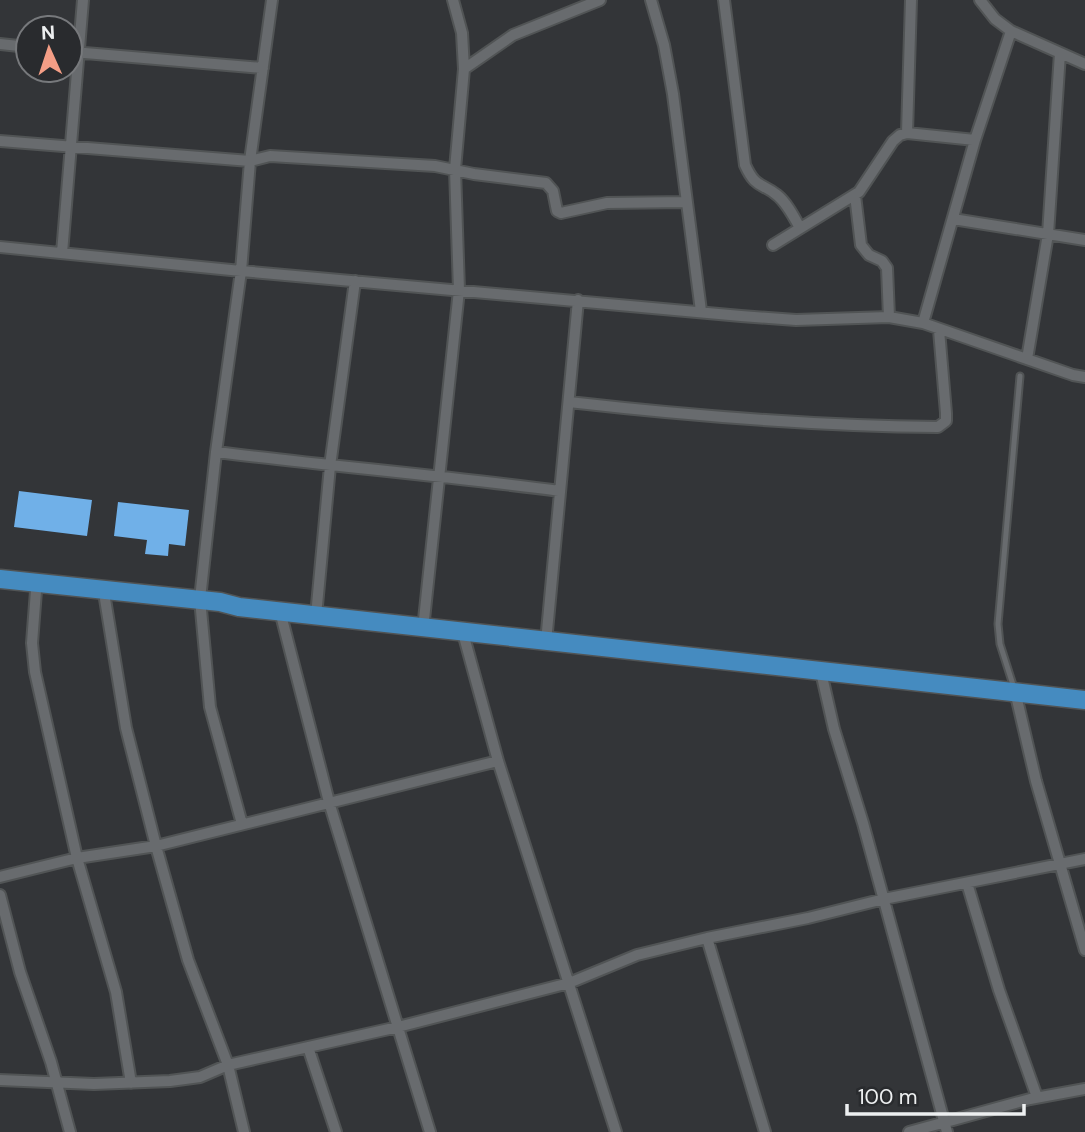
<svg xmlns="http://www.w3.org/2000/svg" width="1085" height="1132" viewBox="0 0 1085 1132" font-family="'DM Sans',sans-serif">
<rect width="100%" height="100%" fill="#333538"/>
<path fill="#70b0e8" d="M19,491L92,500L87,536L14,527Z
M118,502L189,510L185,546L169,544L168,556L145,554L147,540L114,536Z"/>
<g fill="none" stroke-linecap="round" stroke-linejoin="round">
<g stroke="#515455" stroke-width="9">
<path id="service" d="M1014,688L1000,644L998,624L1020,376"/>
</g>
<g stroke="#515455" stroke-width="14">
<path id="minor" d="M651,0L664,45L673,94L701,311
M724,0L745,165C756,189 761,182 777,195C787,203 794,217 800,228
M980,0L995,19L1011,31L1085,64
M0,44L28,47
M73,52L263,68
M464,69L513,35L600,0
M907,133L911,0
M0,141L250,161L270,156L435,166L474,174L546,183L553,191L557,211L561,213L607,203L686,202
M855,195L861,245L869,255L882,261L887,268L889,317
M953,219L1085,240
M773,245L859,192L893,141L900,135L907,133L975,140
M0,247L241,271L741,316L796,320L889,317L923,323L1073,375L1085,377
M62,253L83,0
M923,323L975,140L1011,31
M1027,359L1048,234L1060,53
M569,402C692,416 814,426 938,427L946,421V413L939,330
M216,452C330,466 445,476 560,491
M36,591L32,643L35,672L77,858L116,992L131,1083
M105,599L126,728L156,846L188,960L228,1065L244,1132
M280,611L329,802L430,1132
M316,616L330,466L355,281
M423,629L459,290L455,169L464,69L462,33L453,0
M463,633L498,761L616,1132
M546,642L578,300
M821,672L834,729L863,823L947,1132
M1015,691L1036,781L1085,950
M242,824L210,707L200,599L216,452L241,271L250,161L272,0
M0,877L77,858L156,846L498,761
M967,883L999,990L1037,1097
M0,895L20,972L51,1062L70,1132
M707,938L765,1132
M308,1047L336,1132
M0,1080L94,1084L170,1081L200,1077L228,1065L398,1027L569,983L637,955L707,938L808,918L884,899L1085,859
M909,1132L1030,1099L1085,1089"/>
</g>
<g stroke="#515455" stroke-width="21">
<path id="primary" d="M0,579L220,602L239,607L1085,700"/>
</g>
<use href="#service" stroke="#686b6e" stroke-width="5"/>
<use href="#minor" stroke="#686b6e" stroke-width="10"/>
<use href="#primary" stroke="#458bc0" stroke-width="18"/>
</g>
<g transform="translate(49 49) rotate(357)"><circle r="33" fill="#292b2e" stroke="#77797c" stroke-width="2"/>
<path d="M0-5L12 26L0 18L-12 26Z" fill="#f49e86"/>
<text y="-10" font-size="19" font-weight="bold" text-anchor="middle" fill="#edeff0">N</text>
</g>
<path d="M847 1104v10h177v-10" fill="none" stroke="#edeff0" stroke-width="3.5"/>
<text x="858" y="1104" font-size="21" fill="#edeff0" stroke="#292b2e" stroke-width="5" paint-order="stroke">100 m</text>
</svg>
